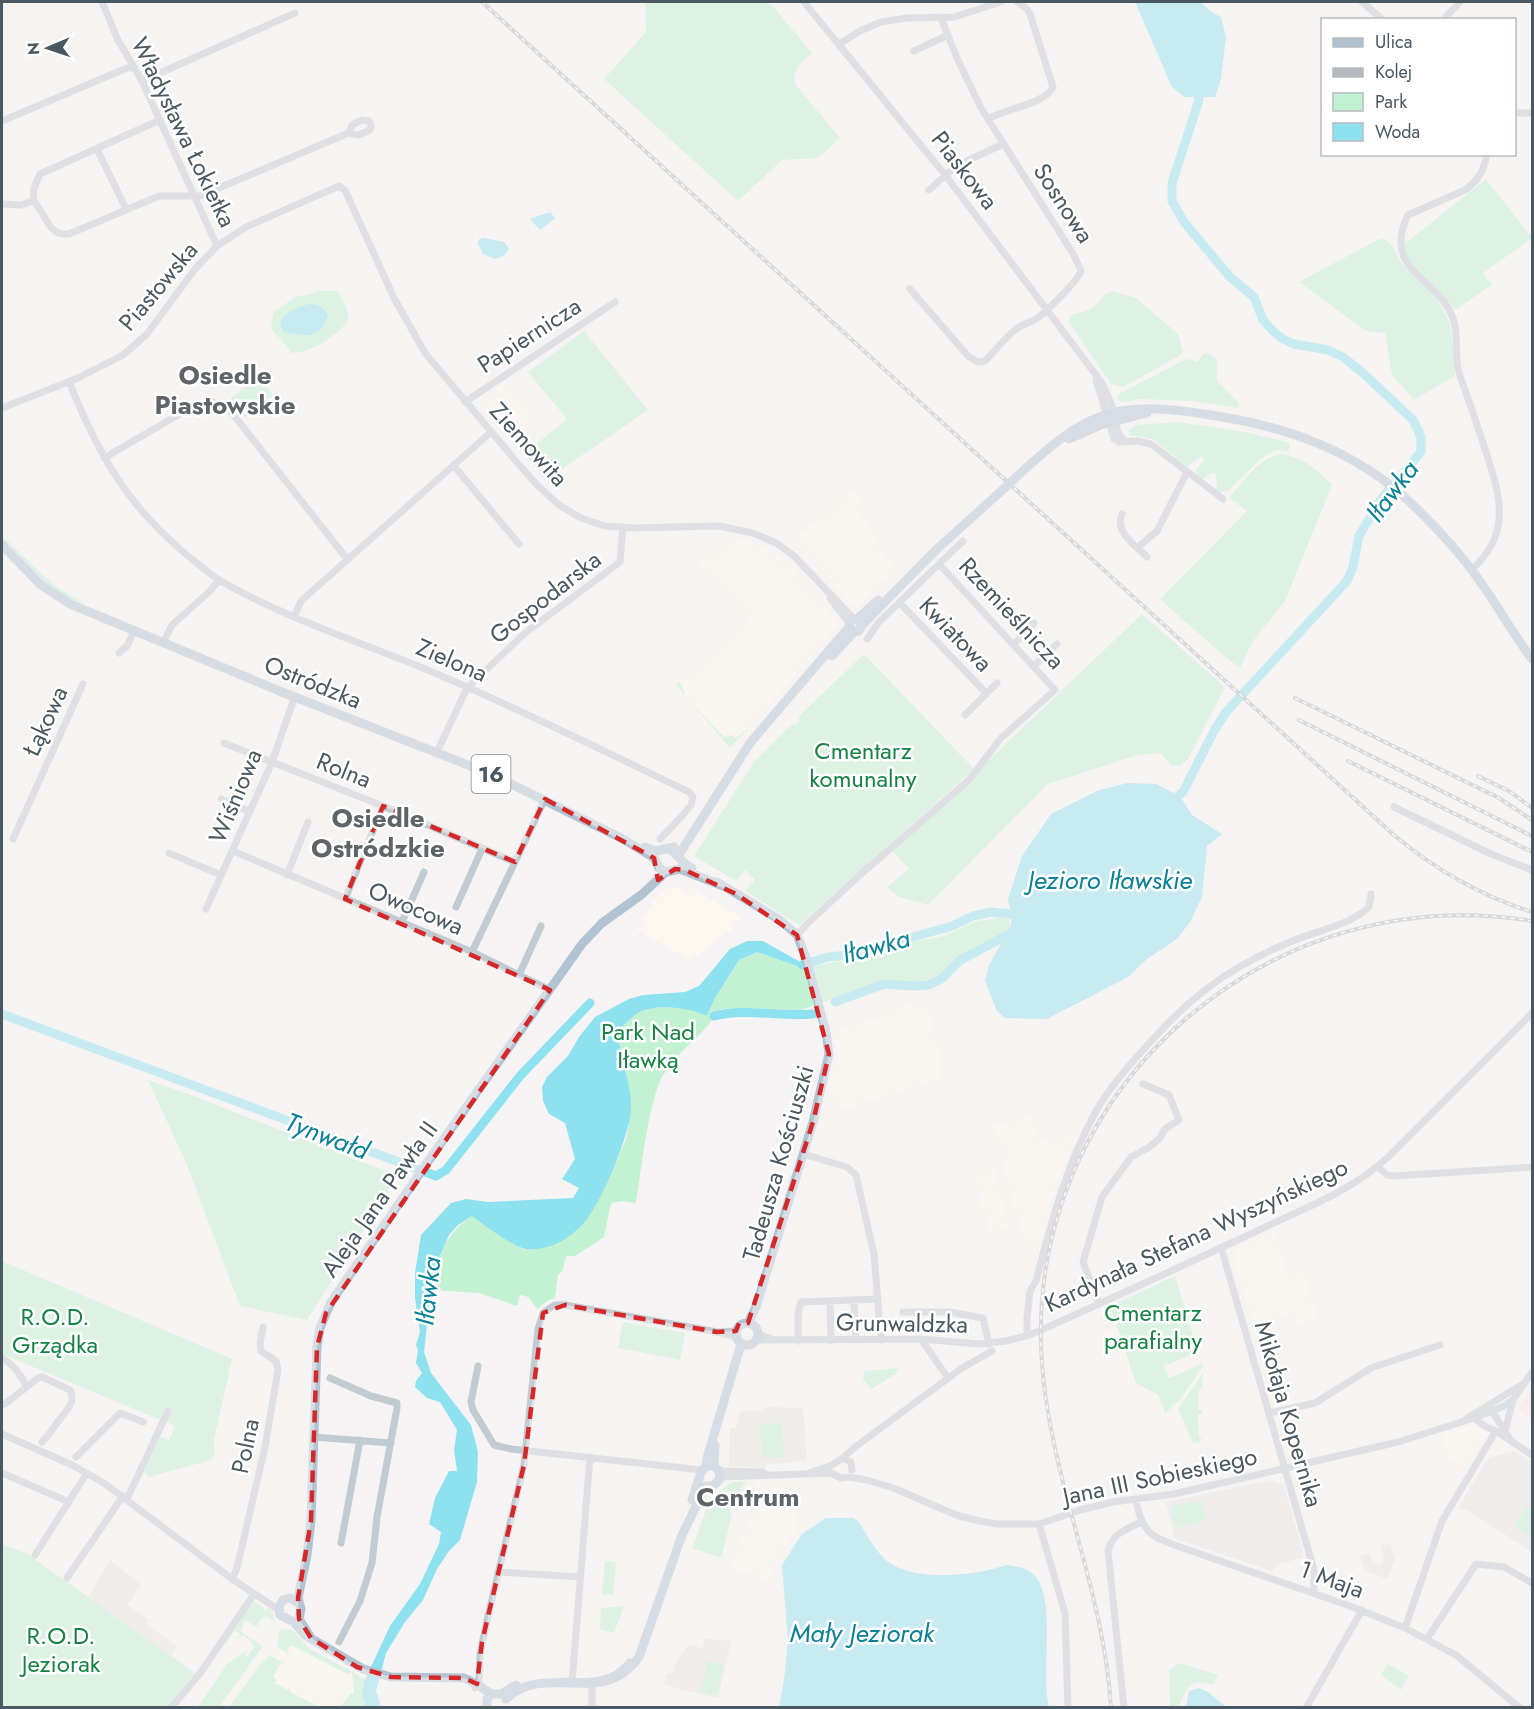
<svg xmlns="http://www.w3.org/2000/svg" width="1534" height="1709" viewBox="0 0 1534 1709" font-family="Jost,sans-serif">
<rect width="100%" height="100%" fill="#f5f3f3"/>
<path fill="#fdf8ef" d="M507,380L539,418L511,443L479,404Z
M851,489L866,505L858,513L878,536L873,541L897,569L858,606H852L811,557L791,543Z
M729,537L754,543L777,555L794,571L834,618L837,625L814,655L730,748L676,685L749,618L699,566Z
M679,887L687,892L691,887L740,917L732,929L690,960L637,930L655,900L666,889Z
M926,999L937,1043L943,1079L847,1108L829,1102L832,1087L830,1081L838,1052L832,1033L871,1019L879,1022L882,1011Z
M1031,1115L1039,1141L1072,1133H1079L1053,1193L1041,1246L1032,1252L1025,1245L1008,1182L1003,1169L1000,1154L1002,1153L996,1130H994L993,1125Z
M994,1166L1010,1228L990,1234L974,1177L976,1171Z
M1275,1231L1288,1274L1303,1270L1318,1320L1294,1325L1291,1315L1253,1326L1233,1255L1239,1247Z
M1470,1425L1487,1433L1466,1468L1447,1459L1446,1443L1443,1433Z
M792,1480L796,1531L778,1555L769,1581L729,1567L757,1508L758,1481Z
M279,1632L319,1658L352,1676L354,1694L350,1693L343,1707H314L253,1675L262,1662L276,1649Z"/>
<path fill="#e6e4e5" d="M765,1407L803,1408L807,1460L766,1465V1468L729,1466L730,1428H736L740,1411H764Z
M1514,1451L1532,1463V1552L1467,1510L1458,1508L1488,1458Z
M1271,1480L1284,1486L1304,1557L1276,1565L1274,1572L1176,1539L1174,1536L1166,1502Z
M1390,1543L1395,1560L1387,1579L1364,1570L1360,1556L1370,1553L1373,1562L1381,1565L1384,1559L1381,1546Z
M110,1560L141,1585L127,1605L149,1620L146,1624L177,1646L171,1656L88,1597Z
M705,1639L731,1641L718,1698L664,1685L666,1674L673,1672L676,1661L689,1645L702,1648Z"/>
<path fill="#fde6e5" d="M1532,1386V1419L1518,1410Z"/>
<path fill="#c2f2d1" d="M645,2H762L771,4L812,53C802,62 792,69 795,84L840,138L818,158L782,160L738,201L604,79L646,32Z
M1486,179L1532,238L1483,273L1492,285L1455,310L1407,260L1402,246Z
M1381,238C1396,245 1393,250 1401,262C1407,272 1420,280 1428,289C1455,318 1453,339 1455,376L1414,400L1392,375L1385,333L1366,331L1299,282Z
M317,291H338L345,304L349,318C343,331 320,346 307,350C302,352 297,352 292,353L271,328L273,313L295,297L311,294Z
M1113,291L1136,298L1178,334L1183,352L1179,356L1123,387L1111,384L1069,322L1071,315L1090,310L1107,293Z
M584,331L648,410L546,480L524,454L567,419L528,372Z
M1208,353L1217,359V381L1238,402L1239,405L1237,408L1193,401L1139,399L1122,402L1118,400L1117,396L1119,394L1184,360L1188,359L1197,362L1203,354Z
M258,376L273,395L245,418L230,399Z
M1175,422C1214,427 1253,432 1290,443L1289,451L1275,450L1261,459L1227,492L1217,491L1216,474L1212,473L1201,480L1195,471L1205,459L1202,456L1187,467L1153,439L1129,435V429L1137,425Z
M1279,454C1302,456 1316,469 1332,485L1285,601L1256,637L1248,650L1240,668L1224,656L1160,599L1247,511L1229,498C1243,482 1257,460 1279,454Z
M2,536L55,586L84,603C53,598 23,560 2,538Z
M1142,614L1225,687L1188,759L1180,766H1172L1160,753L1138,755L1048,784L929,904H925L899,897L887,887L909,869L893,851Z
M864,654L974,769L799,925L745,891L755,880L745,870L736,881L694,856L754,762L792,724L795,725L800,720L798,717Z
M679,682L683,687L685,696L724,737L733,735L736,738L750,726L730,748L676,685Z
M1004,917L1009,919L1011,926L1006,934L982,945L955,961L943,974L923,983L882,982L801,1010L750,1008L720,1009C705,1034 680,1049 665,1072C649,1094 641,1173 636,1203L622,1201L611,1203L604,1237L575,1256H566L562,1272L558,1274L555,1298L547,1301L537,1309L529,1297L520,1295L517,1306L479,1293L434,1290L433,1303H430C429,1269 443,1235 472,1216L524,1250L593,1208L626,1140L631,1110L628,1087L618,1048V1031C625,1024 632,1016 640,1012C659,1003 689,1008 707,1016L715,998L739,960L757,952L803,968L845,960L887,947L944,936L974,922Z
M148,1080L191,1095L398,1176L307,1320L240,1306L187,1165Z
M2,1261L232,1359L214,1440L215,1453L211,1460L149,1477L144,1472L160,1437L169,1440L175,1426L2,1354Z
M1175,1276L1198,1352L1164,1366L1169,1378L1200,1365V1361L1203,1366L1180,1400L1165,1413L1158,1395L1136,1383L1110,1306Z
M623,1322L685,1333L680,1360L618,1348Z
M898,1368L897,1373L872,1389L863,1380L864,1371Z
M1204,1371L1202,1380L1203,1388L1199,1389L1198,1409L1202,1410V1414L1198,1415L1199,1437L1202,1439L1201,1441L1193,1443L1178,1409Z
M782,1423L784,1457L762,1458L760,1424Z
M732,1482H746L732,1502L730,1515H732L721,1558L692,1548L711,1497Z
M1201,1500L1206,1521L1175,1528L1170,1507Z
M1527,1506L1532,1510V1538L1515,1526Z
M2,1544L26,1553L195,1673L168,1707H2Z
M605,1561L616,1562L613,1595L602,1594Z
M253,1601L263,1607L264,1613L268,1608L271,1610L276,1623L266,1616L264,1619L262,1618L256,1627L247,1621L244,1622L241,1632L263,1646L219,1707L197,1708L228,1663L247,1650L245,1655L247,1657L254,1647L251,1645L252,1642L242,1635L239,1639L238,1638L240,1634L235,1630L225,1645L224,1644Z
M624,1606L614,1633L600,1629L601,1608Z
M282,1629L292,1630L310,1649L351,1671L349,1675L291,1645L287,1651L290,1655L277,1647L279,1632Z
M270,1655L285,1664L281,1663L273,1677L277,1680L275,1683L288,1690L290,1687V1692L320,1707H229L262,1662Z
M708,1661L724,1665L717,1696L701,1692Z
M1179,1663L1218,1675L1213,1685C1189,1677 1187,1687 1179,1707H1170L1169,1670Z
M1388,1664L1409,1676L1401,1690L1381,1675Z
M352,1671L365,1680L363,1701L366,1707L339,1708L351,1693L354,1694Z"/>
<path fill="#8ee2f0" d="M1135,2H1201L1211,12L1221,17L1226,37L1221,79L1215,97H1184L1172,87Z
M550,212L555,218L540,230L530,219Z
M484,238L504,242L509,249L505,255L495,259L483,254L478,244L479,239Z
M309,304C319,304 323,307 328,315C320,341 306,336 284,332C272,317 297,307 309,304Z
M1128,783L1156,784L1180,796L1192,815L1222,834L1207,846L1202,897L1190,922L1177,939L1147,959L1128,977L1047,1019L1005,1018L997,1011L985,981L989,965L1011,926V914L1008,899L1022,856L1051,814L1099,790Z
M747,941H763L802,963L803,968L757,952L739,960L715,998L707,1016C689,1008 659,1003 640,1012C632,1016 625,1024 618,1031C619,1058 633,1086 631,1112C628,1138 601,1205 583,1224C568,1240 548,1251 526,1249C517,1249 481,1223 472,1216L458,1225L449,1235L433,1271L424,1352L431,1373L471,1425L478,1452L477,1482L460,1540L449,1551L437,1569L423,1600L405,1622L386,1653L376,1691L381,1707H366L362,1696L364,1682L390,1626L420,1584L439,1544L441,1532L429,1524L435,1498L449,1471H457L454,1450L457,1430L440,1402L427,1398L415,1387L416,1381L422,1373L416,1363L418,1350L416,1345L420,1332L415,1298V1273L421,1235L451,1203L466,1199L488,1202L573,1198L579,1188L562,1179L575,1159L565,1123L549,1114L543,1101L542,1087L547,1077L568,1056L579,1037L595,1017L629,999L643,995L685,992L699,986L730,949Z
M826,1518H853L858,1521C867,1535 875,1551 888,1562C915,1582 976,1576 1006,1565C1015,1566 1029,1568 1035,1576C1057,1601 1040,1674 1049,1707H779L784,1680L788,1642L782,1565L802,1534Z
M1199,1688L1208,1692L1226,1707H1186L1189,1691Z"/>
<g fill="none" stroke-linecap="round" stroke-linejoin="round">
<path stroke="#8ee2f0" stroke-width="9" d="M1169,803L1183,792L1214,731L1226,712L1347,581L1353,567L1359,536L1382,498L1421,452V437L1413,420L1363,373L1343,357L1328,350L1294,344L1283,339L1273,331L1263,320L1254,297L1230,277L1184,222L1172,201V183L1199,100L1196,85
M802,965L828,957L850,955L952,926L973,916L992,912L1011,914L1021,909
M835,1002L884,984L913,986L929,985L943,978L959,961L1013,932
M2,1014L436,1176L446,1170L520,1076L590,1003
M714,1016C746,1008 780,1017 813,1014"/>
<path stroke="#c1cbd2" stroke-width="7" d="M102,2L118,40L142,81L217,246
M804,2L946,176L1102,383L1111,403L1118,432L1124,441
M1362,2L1383,20
M1443,20L1460,2
M839,44L860,31L881,22L907,18L954,17L1001,2
M914,51L948,35
M142,81L295,13
M1514,113H1532
M988,119C1006,108 1044,105 1053,87L1030,14L1027,9L1017,2
M160,120L40,174L34,188L33,201C46,212 47,237 69,234L159,196H200L351,132
M362,120L369,121L371,126L370,130L359,135L352,134L350,130L352,125Z
M2,121L127,68H135
M97,149L126,209
M929,190L956,166L1003,144
M2,204L21,205L33,201
M910,289L968,356L978,362L985,361C996,350 1006,336 1019,327C1024,324 1031,322 1036,319C1045,313 1080,279 1081,270L1072,252L981,108L957,58L941,18
M1096,380L1114,439L1119,442L1137,441L1151,444L1223,499
M69,381C104,471 140,523 219,580
M465,402L615,302
M2,408L78,378L123,355L147,334L195,269L217,246L246,227L339,186L345,190L394,298L425,353L515,460L537,485L559,505L581,518L605,526L634,528L719,526L753,533L776,543L793,555L854,619
M104,458L197,404L213,402L222,405L232,413L348,560
M454,466L519,544
M1122,514C1114,532 1136,546 1147,557
M1137,548L1157,531L1187,472
M1471,570C1513,534 1500,495 1485,449C1477,425 1469,400 1460,376C1453,358 1460,337 1453,318C1437,276 1381,271 1408,215L1465,190C1478,181 1484,170 1487,154
M830,598L849,623
M899,602L986,693
M294,617L301,601L491,432
M867,639L879,622L963,541
M163,643L172,625L209,592L219,580C288,620 364,643 437,674C522,710 606,752 689,792L693,797L691,805L682,816L660,839
M1014,644L1034,623
M119,653L127,646L134,631
M1034,666L1057,644
M965,715L997,683
M224,743L383,806L515,862
M437,752L467,688L525,633L620,562L623,528
M221,799L250,812
M1394,807L1491,854L1532,870
M13,839L83,684
M233,851L472,952L550,990
M169,853L221,875
M287,875L308,822
M345,899L383,806
M456,907L482,849
M206,909L272,762L295,696
M402,922L424,872
M797,935L808,923L860,875L969,780L1001,738L1055,690L939,564
M472,952L545,799
M519,975L541,926
M803,1154L847,1167L856,1175L874,1254L881,1340
M1378,1167L1387,1175L1394,1176L1532,1167
M1221,1247L1314,1570V1593
M854,1300L856,1340
M830,1301L831,1341
M1099,1303L1083,1262L1102,1197L1131,1157L1148,1148L1160,1138L1165,1129L1179,1120L1169,1095L1143,1084
M903,1312H950L983,1318L989,1344
M720,1332L736,1331
M758,1334L775,1340
M1027,1336V1318L1030,1291L1036,1281C1051,1223 1066,1166 1095,1113C1110,1086 1133,1061 1154,1038C1180,1009 1207,985 1241,966C1258,956 1277,947 1295,940C1319,930 1350,925 1369,907L1371,894
M921,1339L948,1378
M756,1340L921,1339L979,1344L1006,1341L1032,1334C1107,1301 1182,1266 1257,1231C1302,1209 1351,1192 1388,1157L1532,1013
M798,1341V1313L801,1302L878,1299
M2,1358C11,1363 23,1376 26,1387
M478,1366L471,1402L473,1410L494,1445L511,1449L702,1470
M330,1378L371,1396L397,1403V1408L377,1517L372,1563L360,1601L339,1642
M5,1404L38,1378L42,1377L70,1390C76,1403 67,1409 60,1419C53,1428 51,1433 42,1442
M1492,1411L1510,1439
M1269,1413L1315,1403L1371,1368L1440,1345
M1474,1418L1486,1427L1496,1431L1532,1455
M1466,1419L1523,1384
M1505,1431L1513,1400
M2,1434L72,1465L104,1483L232,1579L279,1610
M314,1437L391,1443
M76,1457L120,1413L143,1422
M843,1458L855,1447L962,1368L992,1351
M719,1471L763,1472L766,1475
M2,1473L69,1502
M806,1474L830,1466L843,1458L851,1462L852,1470
M721,1477L831,1473L841,1478L848,1477L867,1480L896,1489L956,1515L975,1520L996,1524H1039L1080,1510L1113,1502L1174,1494L1398,1442L1474,1418L1502,1407L1513,1400L1532,1372
M127,1499L168,1411
M1136,1500C1142,1533 1150,1536 1180,1547L1350,1606L1405,1628L1456,1655L1520,1708
M1039,1524L1065,1613L1068,1708
M341,1543L360,1440
M35,1555L87,1473
M498,1572L580,1577
M67,1578L123,1496
M232,1579L237,1568L265,1447L278,1370L276,1361L261,1351L260,1343L263,1327
M1405,1628L1442,1521L1496,1431
M1427,1639L1476,1564L1504,1567L1532,1583
M572,1683L590,1457
M475,1688L479,1680L480,1654L488,1616L524,1465L538,1329L543,1313L555,1305H565L717,1332L736,1337
M171,1708L201,1672L254,1594
M592,1708V1683
M1124,1708L1108,1551C1112,1534 1126,1529 1141,1522
M1306,1708L1362,1610"/>
<path stroke="#b2c4d2" stroke-width="9" d="M1069,439L1101,425L1147,413
M1026,468C1051,446 1074,425 1105,415C1137,405 1172,409 1204,414C1282,425 1355,449 1413,505C1437,528 1460,553 1479,580C1498,606 1513,634 1532,659
M2,545L41,585L70,604L282,692L491,774L623,839L654,858L659,868L666,872
M857,619L878,600
M849,627L854,632L859,631L862,625L937,549L998,494
M832,656L854,632
M645,847L656,851L674,847
M670,850C679,854 679,862 692,868
M678,856L750,743L849,627L851,620L857,619L862,625
M717,882L780,920L797,935L806,958L826,1032L829,1054L813,1122L756,1307L748,1323
M736 1334a11 11 0 1 1 22 0a11 11 0 1 1-22 0Z
M706,1466L707,1458L741,1344
M714,1466L715,1445
M692,1500L701,1472L706,1466H714L719,1471L720,1479L713,1486H706
M299,1603L290,1598L283,1600L279,1607L280,1615L294,1622L305,1635L363,1669L391,1677L464,1678L477,1684L491,1694
M311,1638L299,1619L301,1609L298,1598L307,1555L311,1521L317,1347L320,1328L331,1302L436,1150L582,944L602,923L641,895L666,872L680,869L723,886
M563,1682C588,1683 613,1685 630,1663
M506,1699C545,1661 603,1709 639,1657L682,1535L706,1486
M487,1708V1699L491,1694H501L516,1685"/>
<g stroke="#b5b8bd" stroke-width="4">
<path id="rail" d="M482,2L1395,836C1436,870 1481,896 1532,912
M1295,698L1499,798L1532,820
M1299,720L1532,836
M1348,761L1532,852
M1478,776L1509,791L1532,808
M1111,1708C1104,1584 1045,1470 1041,1346C1033,1082 1273,878 1532,921"/>
</g>
<use href="#rail" stroke="#fff" stroke-width="1.5" stroke-dasharray="4.5" stroke-linecap="butt"/>
<path stroke="#b2c4d2" stroke-width="9" d="M998,494L1026,468"/>
</g>
<path d="M0 0H1534V1709H0ZM545,799L654,858L658,880L675,869L685,870L736,894L797,935L829,1054L813,1122L748,1323H739L736,1331L717,1332L565,1305L543,1313L524,1465L482,1642L477,1684L464,1678L391,1677L357,1667L311,1638L299,1619L298,1598L311,1521L317,1347L326,1313L550,990L345,899L383,806L515,862Z" fill="#f5f3f3" fill-opacity=".55" fill-rule="evenodd"/>
<path fill="none" stroke="#d62828" stroke-width="4.5" stroke-dasharray="12 8" stroke-linejoin="round" d="M545,799L654,858L658,880L675,869L685,870L736,894L797,935L829,1054L813,1122L748,1323H739L736,1331L717,1332L565,1305L543,1313L524,1465L482,1642L477,1684L464,1678L391,1677L357,1667L311,1638L299,1619L298,1598L311,1521L317,1347L326,1313L550,990L345,899L383,806L515,862Z"/>
<g text-anchor="middle" dominant-baseline="central" stroke-width="5" stroke-linejoin="round" paint-order="stroke">
<rect fill="#fff" stroke="#808a90" stroke-width="1.5" x="471.5" y="755" width="39" height="38" rx="4.5"/>
<g font-size="22" font-weight="bold" fill="#495861">
<text x="491" y="774">16</text>
</g>
<g font-size="24" fill="#495861" stroke="#fff">
<text transform="translate(184 132) rotate(64)">Władysława Łokietka</text>
<text transform="translate(965 170) rotate(52)">Piaskowa</text>
<text transform="translate(1064 203) rotate(57)">Sosnowa</text>
<text transform="translate(158 286) rotate(-50)">Piastowska</text>
<text transform="translate(529 335) rotate(-33)">Papiernicza</text>
<text transform="translate(529 444) rotate(48)">Ziemowita</text>
<text transform="translate(545 597) rotate(-38)">Gospodarska</text>
<text transform="translate(1012 613) rotate(47)">Rzemieślnicza</text>
<text transform="translate(956 634) rotate(46)">Kwiatowa</text>
<text transform="translate(452 660) rotate(23)">Zielona</text>
<text transform="translate(313 682) rotate(22)">Ostródzka</text>
<text transform="translate(45 721) rotate(-65)">Łąkowa</text>
<text transform="translate(344 770) rotate(22)">Rolna</text>
<text transform="translate(235 796) rotate(-67)">Wiśniowa</text>
<text transform="translate(416 908) rotate(23)">Owocowa</text>
<text transform="translate(778 1163) rotate(-74)">Tadeusza Kościuszki</text>
<text transform="translate(379 1199) rotate(-55)">Aleja Jana Pawła II</text>
<text transform="translate(1196 1235) rotate(-25)">Kardynała Stefana Wyszyńskiego</text>
<text transform="translate(902 1323) rotate(1)">Grunwaldzka</text>
<text transform="translate(1289 1414) rotate(74)">Mikołaja Kopernika</text>
<text transform="translate(245 1446) rotate(-78)">Polna</text>
<text transform="translate(1160 1476) rotate(-12)">Jana III Sobieskiego</text>
<text transform="translate(1332 1579) rotate(20)">1 Maja</text>
</g>
<g font-size="24" fill="#148344" stroke="#fff">
<text x="863" y="750">Cmentarz<tspan x="863" dy="28">komunalny</tspan></text>
<text x="648" y="1031">Park Nad<tspan x="648" dy="28">Iławką</tspan></text>
<text x="1153" y="1312">Cmentarz<tspan x="1153" dy="28">parafialny</tspan></text>
<text x="55" y="1316">R.O.D.<tspan x="55" dy="28">Grządka</tspan></text>
<text x="61" y="1635">R.O.D.<tspan x="61" dy="28">Jeziorak</tspan></text>
</g>
<g font-size="26" font-weight="bold" fill="#5f6468" stroke="#fff">
<text x="225" y="375">Osiedle<tspan x="225" dy="30">Piastowskie</tspan></text>
<text x="378" y="818">Osiedle<tspan x="378" dy="30">Ostródzkie</tspan></text>
<text x="748" y="1497">Centrum</text>
</g>
<g font-size="26" font-style="italic" fill="#098196" stroke="#fff">
<text transform="translate(1392 491) rotate(-53)">Iławka</text>
<text x="1110" y="880">Jezioro Iławskie</text>
<text transform="translate(876 946) rotate(-15)">Iławka</text>
<text transform="translate(327 1136) rotate(21)">Tynwałd</text>
<text transform="translate(428 1291) rotate(-84)">Iławka</text>
<text x="862" y="1633">Mały Jeziorak</text>
</g>
</g>
<rect width="1534" height="1709" fill="none" stroke="#495861" stroke-width="6"/>
<rect x="1321" y="18" width="195" height="138" fill="#ffffff" stroke="#b6bcc0" stroke-width="1.5"/>
<rect x="1333" y="38" width="30" height="9" fill="#b2c4d2" stroke="#b6bcc0" stroke-width="1.5"/>
<text x="1375" y="48" font-size="18" fill="#495861">Ulica</text>
<rect x="1333" y="68" width="30" height="9" fill="#b5b8bd" stroke="#b6bcc0" stroke-width="1.5"/>
<text x="1375" y="78" font-size="18" fill="#495861">Kolej</text>
<rect x="1333" y="93" width="30" height="18" fill="#c2f2d1" stroke="#b6bcc0" stroke-width="1.5"/>
<text x="1375" y="108" font-size="18" fill="#495861">Park</text>
<rect x="1333" y="123" width="30" height="18" fill="#8ee2f0" stroke="#b6bcc0" stroke-width="1.5"/>
<text x="1375" y="138" font-size="18" fill="#495861">Woda</text>
<g transform="translate(48 48) rotate(268)" stroke="#ffffff" stroke-width="4.5" paint-order="stroke">
<path d="M0-4.5L10 22L0 15L-10 22Z" fill="#495861"/>
<text y="-9" font-size="16" font-weight="bold" text-anchor="middle" fill="#495861">N</text>
</g>
</svg>
